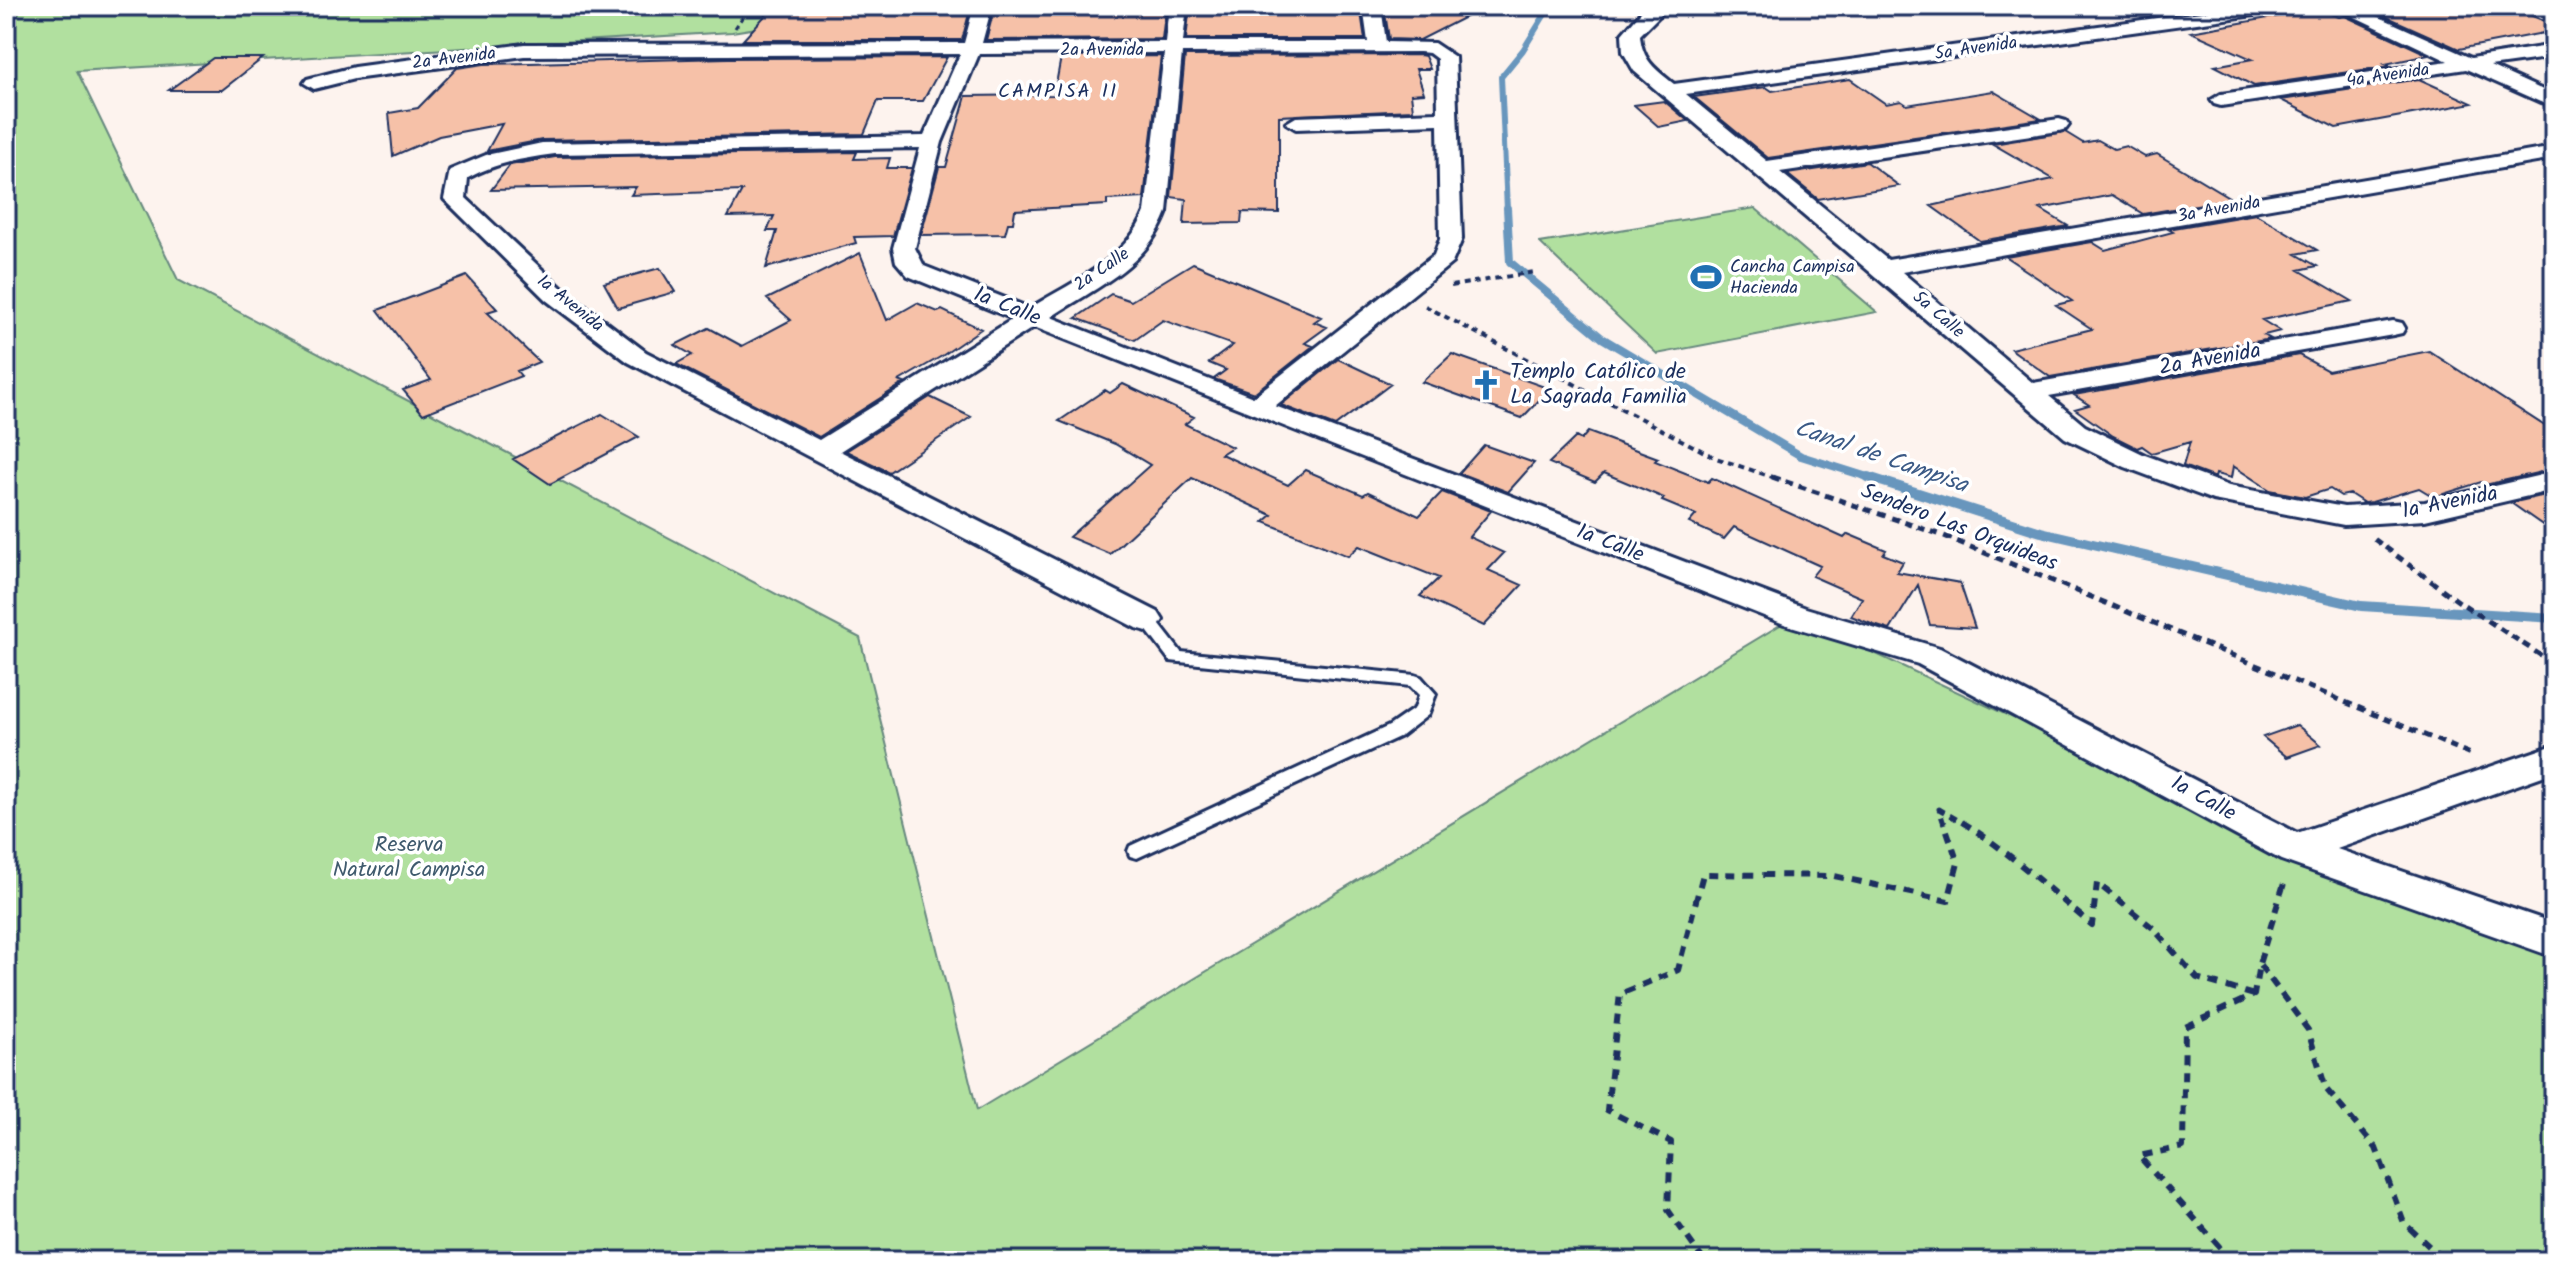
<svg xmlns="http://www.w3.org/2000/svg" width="2560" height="1267" viewBox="0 0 2560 1267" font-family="Kalam,sans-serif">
<rect width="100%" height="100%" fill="#fdf3ee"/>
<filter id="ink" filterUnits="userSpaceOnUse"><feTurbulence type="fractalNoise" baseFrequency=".0125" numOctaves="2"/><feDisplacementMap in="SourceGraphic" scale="16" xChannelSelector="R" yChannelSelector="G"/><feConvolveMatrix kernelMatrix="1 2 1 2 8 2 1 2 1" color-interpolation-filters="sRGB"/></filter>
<g filter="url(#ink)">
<path fill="#b1e09f" stroke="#66887e" stroke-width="2" d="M6,6H893L732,32L77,71L178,280L860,638L977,1110L1795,616L2294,849L2554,940V1261H6Z
M1755,208L1877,312L1657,354L1540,243Z"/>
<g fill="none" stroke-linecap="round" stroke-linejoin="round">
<path stroke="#6896bd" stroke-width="6" d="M1507,210L1501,77L1523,50L1550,6"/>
<path stroke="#6896bd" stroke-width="8" d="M1507,208L1510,262L1602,338L1801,456L1874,479"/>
<path stroke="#6896bd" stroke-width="10" d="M1868,477L2041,532L2361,606L2554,618"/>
</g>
<path fill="#f6c1a8" stroke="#1b2f5e" stroke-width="2" d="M774,6H908L970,10L962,40H743Z
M1012,6H1166L1162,39L986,40L994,10H1011Z
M1190,6H1360L1365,39H1186Z
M1384,6H1487L1420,40L1389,39Z
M2408,6H2508L2554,25V31L2459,49L2374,11Z
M2317,9L2339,17L2345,16L2429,55L2385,64L2390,66L2254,86L2215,66L2252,59L2191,32Z
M1161,56L1144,198L1107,200V205L1015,210L1013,223H1008L1005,234L921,235L939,167H946L966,96L1054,95L1061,57Z
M1185,56L1420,55L1425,56L1430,69H1416L1424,93L1411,94L1413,110L1279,116V213L1242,212L1241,223L1184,224L1186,199L1171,197Z
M947,57L923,101H878L864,134L542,140L487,151L502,124L439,136L393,156L389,113L418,108L457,68L484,64L728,58Z
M213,58H263L222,90H169Z
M1850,79L1886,104L1901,101L1907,105L1993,91L2041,119L1768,158L1694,97L1766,87L1772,91Z
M2419,79L2472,103L2336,128L2281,100Z
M1664,101L1688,121L1659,127L1634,105Z
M2065,132L2083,143L2098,140L2114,149L2126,146L2145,157L2157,154L2232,199L2143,214L2112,195L2040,209L2068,226L1980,241L1931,206L2053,179L1993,144Z
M857,152L854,159L890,158L887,168H912L893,236L854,237L856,243L766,268L777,231H767L774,216L728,217L742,191L631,195L636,187L491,190L510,165L555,157Z
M1867,162L1899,186L1818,199L1787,174Z
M2256,214L2317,250L2296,254L2317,266L2299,270L2352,301L2262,320L2280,331L2264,335L2271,339L2050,377L2011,349L2092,329L2056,305L2072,301L2006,257L2092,242L2105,250L2173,232L2168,229Z
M860,253L887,320L917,303L938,312L942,310L981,329L942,356L899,381L904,383L819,437L676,364L692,355L675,345L709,328L742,346L791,320L767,299Z
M1193,263L1321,317L1314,322L1327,327L1305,343L1313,346L1254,393L1214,379L1226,370L1209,363L1233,345L1163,320L1135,340L1076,318L1111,294L1131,301Z
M660,268L675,292L618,308L604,283Z
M467,276L497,309L487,312L539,362L517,371L521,376L423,414L403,390L431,380L378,310Z
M2429,351L2554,432V469L2485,485L2481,482L2434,497L2419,488L2372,502L2364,503L2350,494L2341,496L2330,489L2305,497L2270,490L2233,466L2231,478L2216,474L2215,478L2183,466L2190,442L2152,453L2142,446L2137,448L2113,436L2075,409L2089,405L2074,395L2299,355L2328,371Z
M1452,354L1550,389L1522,418L1422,382Z
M1338,359L1391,384L1335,426L1281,405Z
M1123,384L1194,417L1185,424L1232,447L1221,454L1288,485L1305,470L1363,495L1368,492L1419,516L1442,492L1491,511L1469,537L1504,553L1488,570L1522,585L1484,626L1420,596L1439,578L1359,546L1348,556L1264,522L1272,515L1192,478L1110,554L1069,537L1150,465L1115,444L1059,421L1105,390L1110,393Z
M930,397L971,417L889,472L846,451Z
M602,414L639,437L550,484L513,459Z
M1588,432L1658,458L1655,461L1708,482L1712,478L1844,538L1848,534L1886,550L1883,554L1903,562L1897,572L1960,583L1975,628L1930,625L1918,585L1890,630L1874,625L1851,616L1862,598L1812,576L1820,566L1734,527L1724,539L1689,523L1696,515L1662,501L1664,498L1604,473L1595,482L1549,463L1576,437L1581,440Z
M1484,445L1534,463L1508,492L1459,473Z
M2554,493V533L2511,503Z
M2297,725L2321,745L2287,757L2263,737Z"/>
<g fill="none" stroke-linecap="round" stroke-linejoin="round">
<g stroke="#1b2f5e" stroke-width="6">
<path id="lane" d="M1147,615L1153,616L1181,652L1415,675L1421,677L1436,694L1428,715L1401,736L1137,858L1130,856L1128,851L1130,846L1389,726L1415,708L1419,695L1410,686L1170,661L1139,620Z"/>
</g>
<g stroke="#1b2f5e" stroke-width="6">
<path id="street" d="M974,6H992L982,43L1165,42L1169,6H1187L1183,42H1368L1363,6H1381L1386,42L1434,43L1455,57L1462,239L1452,263L1275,406L1806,608L1940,648L2297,833L2554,745V772L2337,849L2554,923V957L2281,860L1918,664L1784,624L1034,327L840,451L1158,612L1163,620L1158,628L1147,631L1136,628L628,362L546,300L444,199L450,170L486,155L542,143L924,136L960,54L524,56L354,79L314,89L304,83L307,79L354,67L524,44L964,43ZM1420,52L1429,53L1437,59L1438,112L1296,117L1286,123L1296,129L1438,124L1440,239L1434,255L1253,397L1051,317C1097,287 1147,266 1167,212L1182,53ZM1164,53L1145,212C1126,260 1072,282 1030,308L924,266L915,248L942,142L979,54ZM920,148L893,248L896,262L908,276L1013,319L819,440L646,352L564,290L466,198L468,178C496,163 524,158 555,154Z
M1646,6H1669L1640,35C1642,60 1655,69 1674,84L2245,6H2292L2283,11L1686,94L1767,161L2059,119L2066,121L2069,125L2066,129L2059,131L1780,172L1888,260L2554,147V159L1902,272L2033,383L2393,321L2402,323L2405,328L2402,333L2393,335L2049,396L2085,426L2145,455L2229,486L2344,507L2425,502L2554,472V490L2425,520L2344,525L2213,500L2125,467L2065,438L1634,71L1623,52L1622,34Z
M2332,6H2355L2471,58L2554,45V57L2490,66L2554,95V108L2466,69L2221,106L2214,104L2211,100L2221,94L2448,61Z"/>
</g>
<path stroke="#1b2f5e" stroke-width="3" stroke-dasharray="5 4" stroke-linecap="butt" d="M735,28L750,6"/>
<path stroke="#1b2f5e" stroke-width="4" stroke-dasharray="6 5" stroke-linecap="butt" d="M1451,286L1534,272
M1425,306L1716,458L1778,479"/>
<path stroke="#1b2f5e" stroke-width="5" stroke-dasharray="8 6" stroke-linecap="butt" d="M1772,477L1944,536L2473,755
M2374,539L2458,601L2554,664
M1944,824L1939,809L1965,824"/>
<path stroke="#1b2f5e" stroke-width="6" stroke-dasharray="10 8" stroke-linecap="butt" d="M1962,822C2009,851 2049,890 2092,925L2097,883L2153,928L2197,978L2254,995
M2260,965L2308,1030L2326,1089L2376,1148L2404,1223L2445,1261
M1704,1261L1668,1210L1671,1142L1607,1110L1620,994L1678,970L1703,874L1834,876L1948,901L1958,863L1944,822
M2232,1261L2139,1156L2183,1147L2185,1027L2254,995L2259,964L2286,877"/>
<use href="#lane" fill="#fff" fill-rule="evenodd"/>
<use href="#street" fill="#fff" fill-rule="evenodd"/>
</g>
</g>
<defs>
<g id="stadium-bare" transform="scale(2.4)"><path d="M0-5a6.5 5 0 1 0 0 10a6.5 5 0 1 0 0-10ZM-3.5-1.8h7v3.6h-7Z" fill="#1f6fb2" stroke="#fff" stroke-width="2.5" paint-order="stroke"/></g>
<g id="church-bare" transform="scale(2.4)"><path d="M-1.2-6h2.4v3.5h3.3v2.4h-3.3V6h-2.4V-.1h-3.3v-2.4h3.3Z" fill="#1f6fb2" stroke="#fff" stroke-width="2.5" paint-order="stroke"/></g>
</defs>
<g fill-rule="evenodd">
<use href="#stadium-bare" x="1706" y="277"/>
<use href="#church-bare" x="1486" y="385"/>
</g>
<g text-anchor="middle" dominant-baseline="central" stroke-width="7" stroke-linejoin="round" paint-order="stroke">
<g font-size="18" fill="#1b2f5e" stroke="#fff">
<text transform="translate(1976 49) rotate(-8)">5a Avenida</text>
<text x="1102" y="50">2a Avenida</text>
<text transform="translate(454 59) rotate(-7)">2a Avenida</text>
<text transform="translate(2388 76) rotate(-8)">4a Avenida</text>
<text transform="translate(2219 210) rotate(-10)">3a Avenida</text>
<text transform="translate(1102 270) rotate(-34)">2a Calle</text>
<text transform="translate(570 304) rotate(39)">1a Avenida</text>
<text transform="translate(1938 315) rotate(41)">5a Calle</text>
</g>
<g font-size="18" fill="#1b2f5e" stroke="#fff" text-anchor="start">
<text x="1730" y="267">Cancha Campisa<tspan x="1730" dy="21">Hacienda</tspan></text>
</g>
<g font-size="20" letter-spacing="2" fill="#1b2f5e" stroke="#fff">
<text x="1058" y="92">CAMPISA II</text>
</g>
<g font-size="22" fill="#1b2f5e" stroke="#fff">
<text transform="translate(1007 307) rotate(22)">1a Calle</text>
<text transform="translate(2210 360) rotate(-10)">2a Avenida</text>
<text transform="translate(2450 503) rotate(-11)">1a Avenida</text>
<text transform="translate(1959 528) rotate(21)">Sendero Las Orquideas</text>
<text transform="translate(1610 544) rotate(21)">1a Calle</text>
<text transform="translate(2203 799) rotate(29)">1a Calle</text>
</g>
<g font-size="22" fill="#1b2f5e" stroke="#fff" text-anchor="start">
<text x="1510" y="372">Templo Católico de<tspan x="1510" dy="25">La Sagrada Familia</tspan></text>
</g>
<g font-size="22" fill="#405b6e" stroke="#fff">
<text x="409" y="845">Reserva<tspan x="409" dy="25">Natural Campisa</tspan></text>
</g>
<g font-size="24" font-style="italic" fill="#3b5a86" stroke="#fff">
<text transform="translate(1881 457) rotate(19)">Canal de Campisa</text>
</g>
</g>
<rect width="2560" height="1267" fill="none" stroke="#fff" stroke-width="32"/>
<rect x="16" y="16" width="2528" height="1235" fill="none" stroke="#1b2f5e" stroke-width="3" filter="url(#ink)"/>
</svg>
